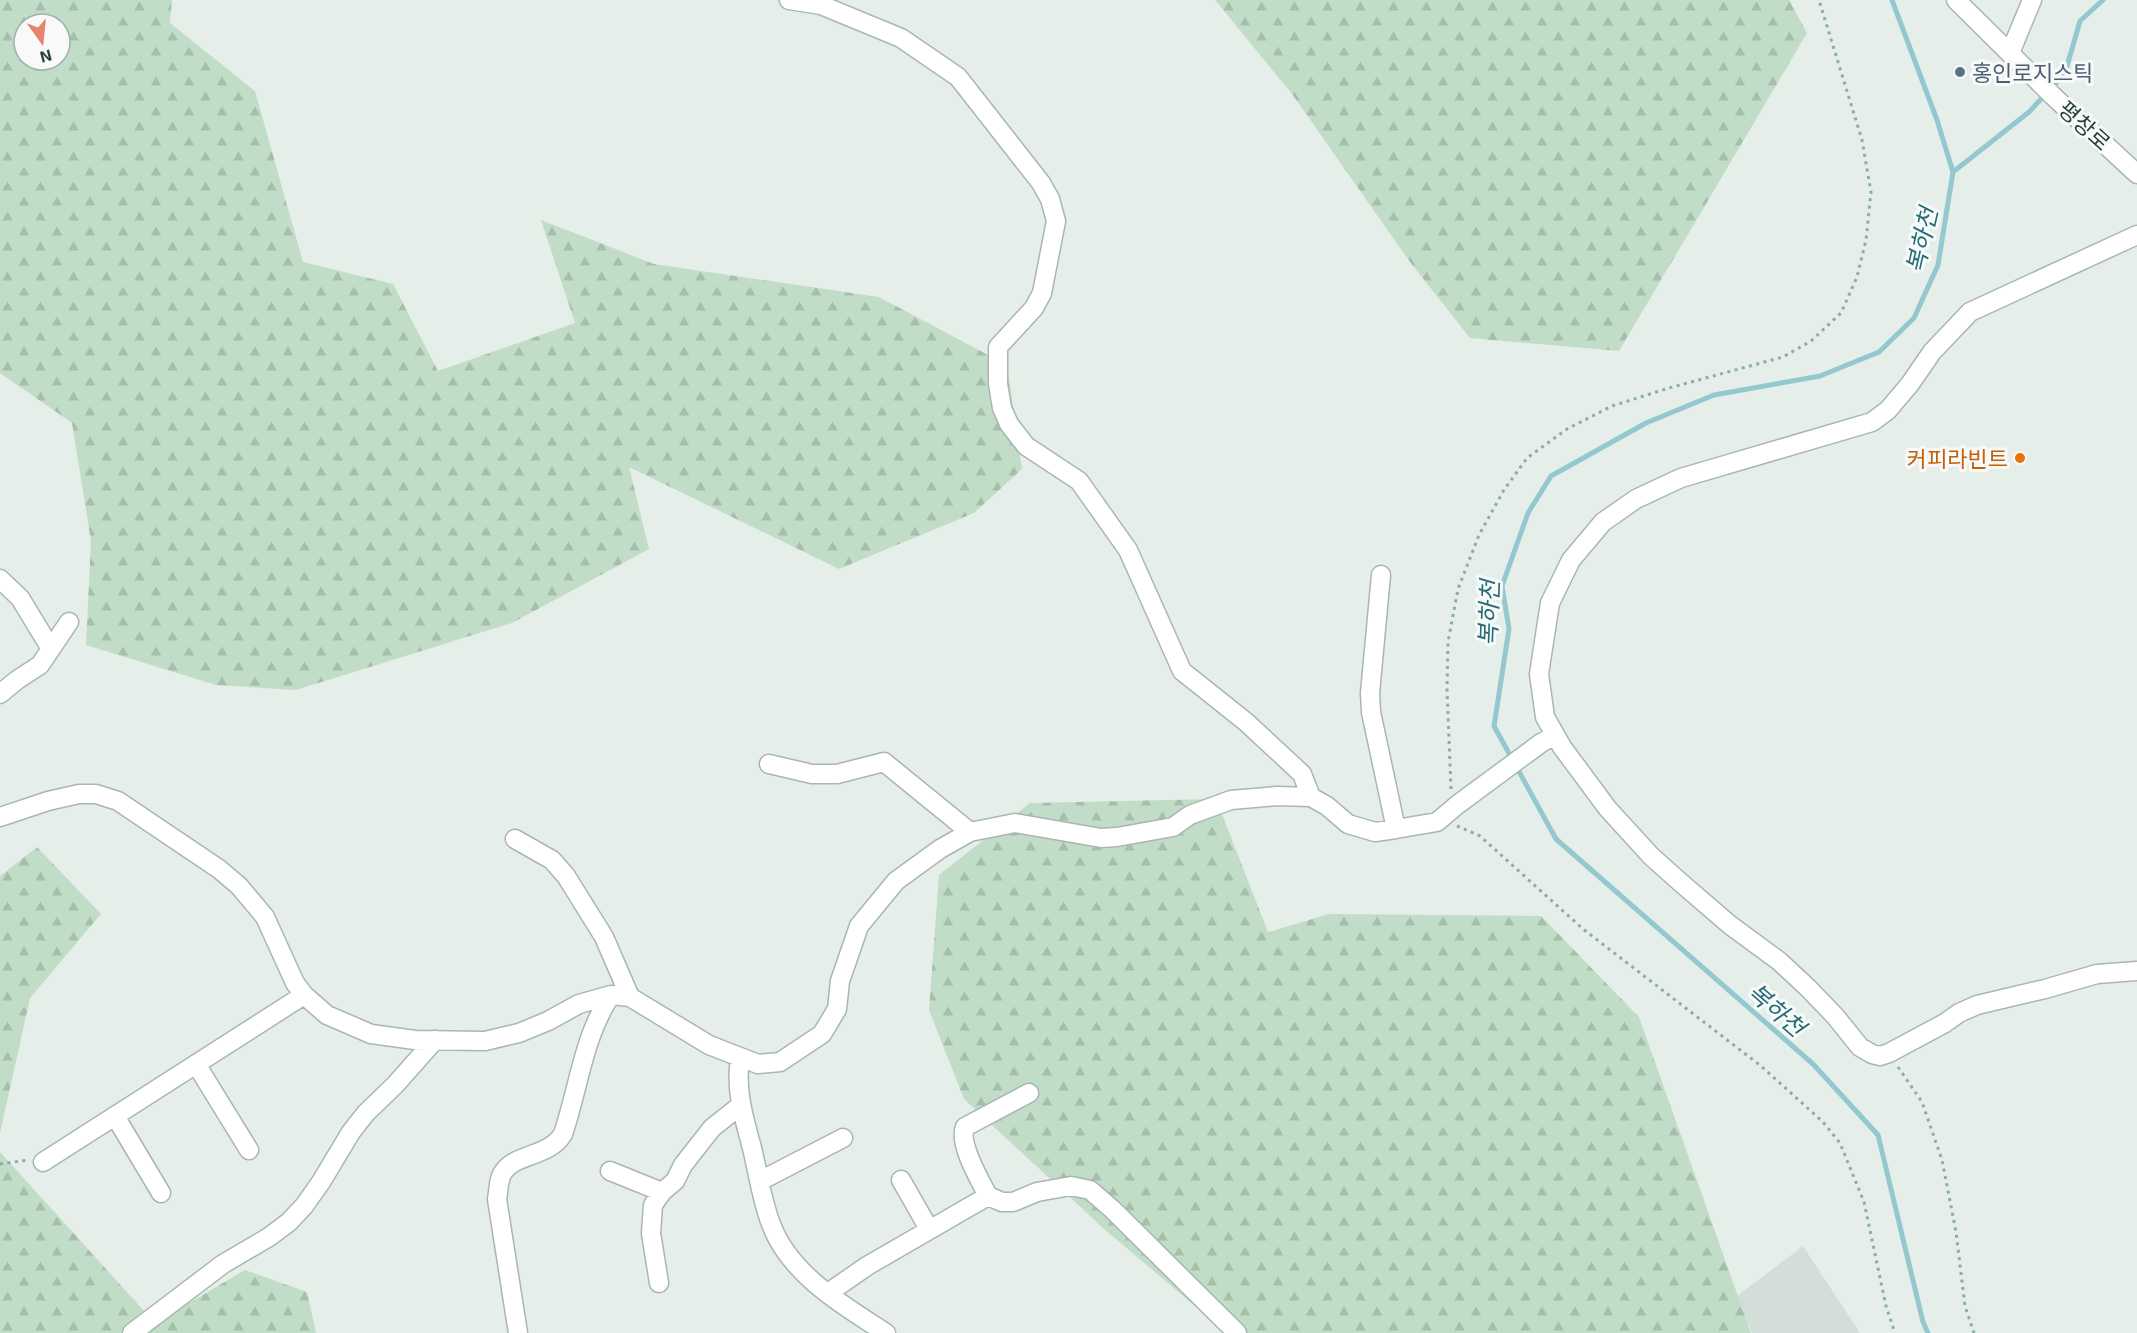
<svg xmlns="http://www.w3.org/2000/svg" width="2137" height="1333" viewBox="0 0 2137 1333" font-family="'Exo 2','Noto Sans KR',sans-serif">
<defs>
<pattern id="forest-firs" width="22" height="20" patternUnits="userSpaceOnUse" patternTransform="scale(1.5)"><rect width="22" height="20" fill="#c1ddc7"/><path d="M5 1l3.5 6h-7zM16 11l3.5 6h-7z" fill="#a6bfac"/></pattern>
</defs>
<rect width="100%" height="100%" fill="#e6eeea"/>
<path fill="#d4ded9" d="M1803,1246L1860,1333H1752L1737,1296Z"/>
<path fill="url(#forest-firs)" fill-rule="evenodd" d="M0,0H172L170,23L255,91L303,262L393,284L438,371L575,323L541,220L654,264L879,297L1007,365L1022,469L974,513L839,569L629,467L649,549L512,623L296,690L216,685L86,645L91,541L72,423L0,373ZM24,24H60V60H24Z
M1215,0H1789L1807,33L1619,351L1470,338L1410,262L1292,94Z
M1216,799L1268,932L1329,914L1541,916L1639,1017L1751,1333H1227L1104,1229L964,1099L929,1010L939,875L1030,803Z
M37,847L101,914L30,998L0,1133V876Z
M0,1152L155,1323L245,1270L307,1292L316,1333H0Z"/>
<g fill="none" stroke-linecap="round" stroke-linejoin="round">
<path stroke="#93c8ce" stroke-width="5" d="M1892,0L1937,120L1953,172L1938,265L1914,318L1879,352L1820,376L1714,395L1646,423L1551,476L1528,513L1502,586L1509,629L1494,726L1556,839L1813,1064L1878,1135L1923,1322L1928,1333
M1953,172L2029,112L2065,73L2080,21L2103,0"/>
<g stroke="#a9b6b1" stroke-width="21">
<path id="minor" d="M789,0L821,5L901,38L958,77L1041,183L1050,199L1056,221L1042,293L1034,308L998,347V384L1002,408L1009,424L1026,446L1079,481L1128,550L1182,671L1246,722L1302,774L1311,797
M1956,0L2053,96L2137,174
M2010,53L2032,0
M2137,235L1970,312L1932,352L1910,384L1888,410L1872,422L1681,478L1636,499L1603,522L1571,560L1550,603L1539,674L1545,717L1562,747L1608,809L1651,856L1680,882L1730,925L1779,961L1807,987L1835,1016L1860,1047L1872,1054L1880,1056L1889,1053L1945,1023L1959,1013L1977,1005L2045,989L2097,974L2137,971
M1381,575L1370,693L1371,712L1396,829
M0,579L20,598L51,649
M0,694L17,680L40,665L69,622
M769,764L812,774H837L884,762L970,832
M0,817L48,801L79,794H96L118,801L219,869L239,886L265,917L295,983L304,995L327,1015L371,1034L415,1040L485,1041L519,1033L548,1021L579,1004L611,995L630,997L709,1045L758,1064L780,1062L822,1034L837,1009L840,981L859,926L896,881L940,849L970,832L1015,823L1101,838L1117,837L1173,827L1190,815L1231,800L1277,796L1311,797L1327,806L1348,824L1375,832L1396,829L1437,822L1457,805L1541,743L1555,735
M515,839L552,860L566,876L604,937L630,997
M740,1058C735,1090 744,1118 752,1148C758,1173 762,1201 771,1224C789,1274 844,1306 886,1333
M196,1064L249,1150
M1029,1093L965,1127C958,1144 980,1180 988,1196L1002,1202H1013L1037,1192L1071,1186L1090,1190L1112,1209L1237,1333
M115,1116L161,1193
M43,1162L304,995
M610,1171L662,1192
M901,1180L929,1229
M760,1181L843,1138
M659,1283L651,1233L653,1205L662,1192L675,1181L683,1165L712,1128L741,1105
M828,1293L867,1266L988,1196
M132,1333L223,1264L269,1237L289,1222L304,1206L321,1182L351,1132L366,1113L395,1085L435,1040
M518,1333L497,1199C499,1190 498,1178 504,1171C517,1153 549,1157 563,1134C579,1087 583,1037 611,995"/>
</g>
<path stroke="#89afa1" stroke-width="3" stroke-dasharray="3 4.5" stroke-linecap="butt" d="M1451,789L1447,689L1448,642L1458,589L1479,535L1504,490L1527,458L1567,429L1612,406L1669,388L1783,357L1811,341L1841,313L1857,277L1866,240L1871,192L1862,140L1819,0
M1457,826L1480,836L1583,929L1761,1066L1823,1122L1840,1143L1864,1202L1886,1306L1895,1333
M1898,1067L1922,1102L1942,1160L1956,1232L1965,1306L1974,1333
M0,1164L28,1160"/>
<use href="#minor" stroke="#fff" stroke-width="18"/>
</g>
<circle fill="#5c6f8a" stroke="#f7faf8" stroke-width="2" cx="1960" cy="72" r="6"/>
<circle fill="#e8710a" stroke="#f7faf8" stroke-width="2" cx="2020" cy="458" r="6"/>
<g text-anchor="middle" dominant-baseline="central" stroke-width="6" stroke-linejoin="round" paint-order="stroke">
<g font-size="22" fill="#4e5e75" stroke="#f7faf8" text-anchor="start">
<text x="1972" y="72">홍인로지스틱</text>
</g>
<g font-size="22" fill="#263f37" stroke="#f7faf8">
<text transform="translate(2085 125) rotate(42)">평창로</text>
</g>
<g font-size="22" fill="#c56008" stroke="#f7faf8" text-anchor="end">
<text x="2008" y="458">커피라빈트</text>
</g>
<g font-size="24" font-style="italic" fill="#246d77" stroke="#f7faf8">
<text transform="translate(1921 240) rotate(-77)">복하천</text>
<text transform="translate(1488 613) rotate(-88)">복하천</text>
<text transform="translate(1777 1009) rotate(41)">복하천</text>
</g>
</g>
<g transform="translate(42 42) rotate(165)"><circle r="28" fill="#f7faf8" stroke="#a3afab" stroke-width="1.5"/>
<path d="M0-4.5L10 22L0 15L-10 22Z" fill="#e7826b"/>
<text y="-9" font-size="16" font-weight="bold" text-anchor="middle" fill="#263f37">N</text>
</g>
</svg>
